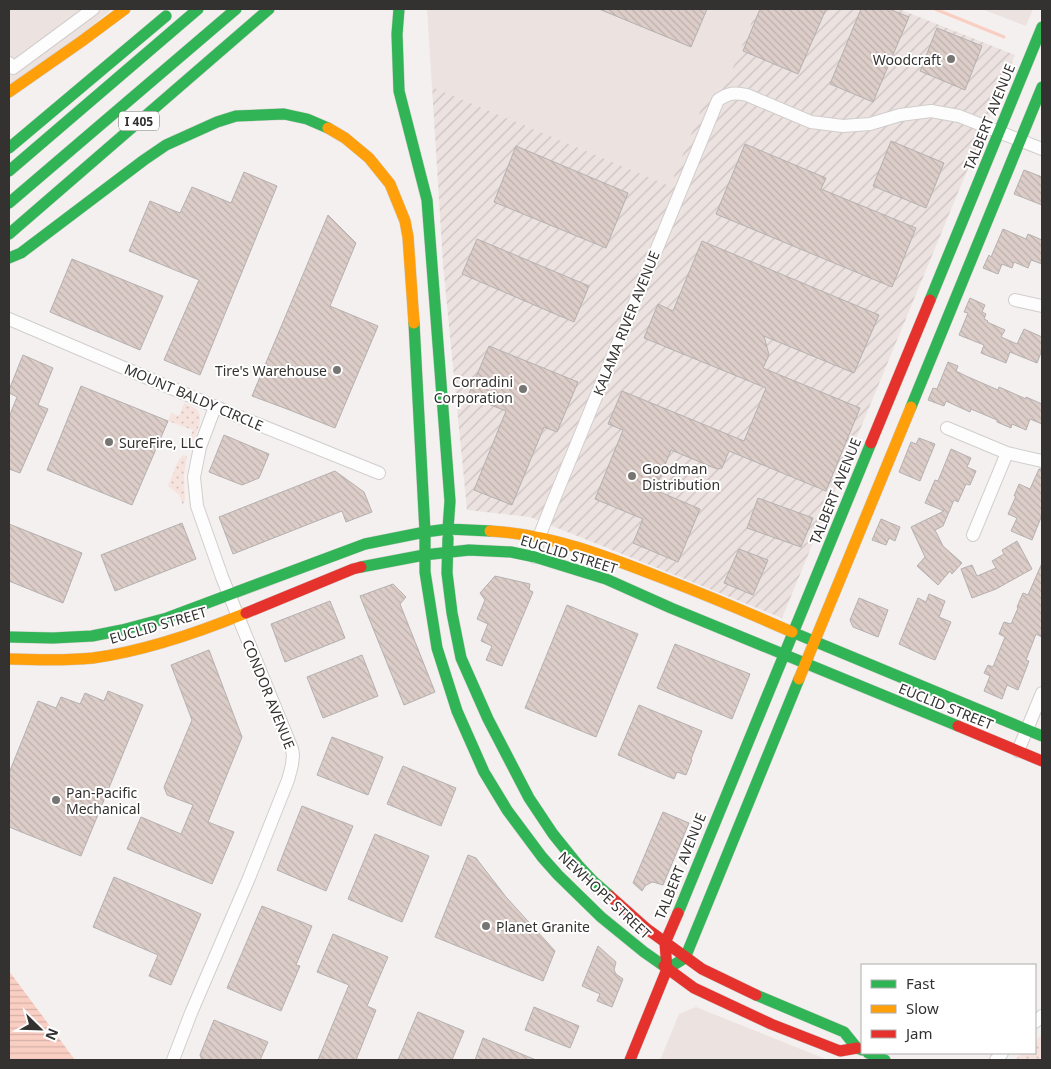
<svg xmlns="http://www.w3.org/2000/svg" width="1051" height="1069" viewBox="0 0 1051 1069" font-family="'Noto Sans',sans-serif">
<defs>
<pattern id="industrial-furrows" width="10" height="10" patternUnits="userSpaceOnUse" patternTransform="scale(1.25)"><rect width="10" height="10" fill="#ece2e0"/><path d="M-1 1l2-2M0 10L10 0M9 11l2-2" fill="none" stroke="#cbc2c1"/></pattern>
<pattern id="grass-dots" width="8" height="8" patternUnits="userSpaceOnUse" patternTransform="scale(1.25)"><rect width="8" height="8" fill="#f7e3de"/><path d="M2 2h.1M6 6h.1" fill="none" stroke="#d4c3bf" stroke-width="1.8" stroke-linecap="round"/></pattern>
<pattern id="water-rules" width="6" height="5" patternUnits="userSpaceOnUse" patternTransform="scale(1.25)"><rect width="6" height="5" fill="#f9cec3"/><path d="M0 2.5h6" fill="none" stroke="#d6b1a8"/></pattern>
<pattern id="building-back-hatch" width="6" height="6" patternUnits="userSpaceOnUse" patternTransform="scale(1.25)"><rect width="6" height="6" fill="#dccdc8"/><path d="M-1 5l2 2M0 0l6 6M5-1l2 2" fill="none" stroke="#bdb0ac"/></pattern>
</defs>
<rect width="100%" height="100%" fill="#f4f0ef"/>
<path fill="#ece2e0" d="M9,9H112L9,95Z
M427,9H757L729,77L704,102L670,186L432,87Z
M982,9H1033L1026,26Z
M696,1007L828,1060H660L679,1014Z"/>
<path fill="url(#industrial-furrows)" d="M757,9H899L1015,55L782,618L530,517L467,510L443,264L432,87L670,186L704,102L729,77Z"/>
<path fill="url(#grass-dots)" d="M184,403C188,405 192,406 195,408C206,416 196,432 193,442L189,440L193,430L168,421L171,413L179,416Z
M183,455L187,456L184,476L185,500L183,505L179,495L168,486L178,461Z
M1042,1035V1060H1015L1022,1053H1035V1041Z"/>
<path fill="url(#water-rules)" d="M9,971L75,1060H9Z"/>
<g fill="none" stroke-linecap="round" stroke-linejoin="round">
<path stroke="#f9cec3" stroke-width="3" d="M935,9L1004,37"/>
</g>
<path fill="url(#building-back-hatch)" stroke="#b4b1b0" d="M599,9H707L691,47Z
M760,9H826L798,74L743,51Z
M861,9H889L909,17L873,102L830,84Z
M937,28L982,46L965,90L920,71Z
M891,141L944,163L926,208L873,186Z
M745,144L826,178L821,189L916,228L892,287L716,214Z
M516,146L628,193L606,248L494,202Z
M1024,170L1042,177V205L1014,194Z
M244,172L277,186L200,375L164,360L199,280L129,251L150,201L180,213L192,187L231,203Z
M328,215L356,243L330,306L378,326L335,428L287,409L252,396Z
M1003,229L1026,239L1028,234L1042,240V264L1031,260L1028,268L1014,262L1012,268L1002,264L998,274L983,268L989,255L991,257Z
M477,239L589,286L574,322L462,274Z
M702,241L879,315L854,373L764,336L769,355L763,368L860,408L826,491L729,451L722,468L717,469L671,450L655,490L700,509L678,562L633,543L643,519L595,499L623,430L608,424L622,391L744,441L766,388L644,338L658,304L673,311Z
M72,259L163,296L140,350L50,312Z
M970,298L985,305L982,312L986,314L984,319L988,321L987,322L1005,330L1001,337L1017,344L1024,329L1042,337V350L1037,363L1010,352L1006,363L981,353L984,345L959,335L968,313L964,312Z
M489,346L578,382L557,432L544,427L512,505L474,490L506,411L468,396Z
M23,355L53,368L38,405L48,409L20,473L9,469V417L17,397L9,393V390Z
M948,362L958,366L956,371L966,376L998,390L999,387L1026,399V397L1042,404V424L1030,419L1026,430L1012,424L1011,428L997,422V420L971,409L970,412L946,401L944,406L928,400L933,388L937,389Z
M81,386L168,421L132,505L47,470Z
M224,435L269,454L259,478L242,485L209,472Z
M919,438L935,444L920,481L899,472L911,442L916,444Z
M951,449L971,458L967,467L976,471L970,485L966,484L958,502L954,500L943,526L935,530L943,546L962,563L952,574L950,571L938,585L917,566L925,557L911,527L944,511L925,503L935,480L938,481Z
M1039,469H1042V515L1032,540L1011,531L1017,518L1008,514L1016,496H1014L1019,484L1030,489Z
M335,471L364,492L372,512L346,522L342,511L233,554L219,517Z
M758,498L813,518L801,547L747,528Z
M881,519L900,527L895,541L889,538L886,545L872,540Z
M182,523L196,559L115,591L101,555Z
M9,524L82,553L63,603L9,581Z
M1017,541L1032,569L996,589L972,598L961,569L972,565L977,576L996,568L992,561L1004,554L1002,550Z
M739,549L768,560L753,595L724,583Z
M1042,563V637L1036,634L1026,660L1029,661L1018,690L1007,685L1002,699L984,691L990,676L984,673L988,665L993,667L1005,637L999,634L1004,622L1011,624L1018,608L1017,607L1023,593L1028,595Z
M495,576L530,584L529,590L533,592L502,666L486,660L492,646L481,641L488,624L477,619L485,600L480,593Z
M393,584L406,597L400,604L435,692L404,705L360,596Z
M929,594L945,601L939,617L951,622L935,660L925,656L899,644L918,598L926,602Z
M859,598L888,610L878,637L853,627L850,620Z
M330,601L345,638L285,662L271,624Z
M567,605L638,634L596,737L525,708Z
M675,644L750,674L732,719L657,688Z
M209,650L242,737L208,822L234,832L212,884L127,849L141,817L181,834L193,805L167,795L164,787L192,720L171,665Z
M362,655L378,696L323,718L307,677Z
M108,691L143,705L81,856L9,827V773L38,701L56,708L61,697L80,704L85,693L104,701Z
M639,705L702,731L691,759L692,760L686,775L677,772L674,779L618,755Z
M332,737L383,757L368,795L317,775Z
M403,766L456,788L441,826L387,804Z
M302,806L353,826L326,891L277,870Z
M663,812L689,823L663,885L653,882L650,883L645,886L642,891L633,883Z
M375,834L429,856L402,922L348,899Z
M468,855L476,858L506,897L555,951L543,981L435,937Z
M114,877L201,914L171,985L149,976L158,955L93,927Z
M262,906L312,926L296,965L300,966L281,1011L227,988Z
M333,934L388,957L367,1006L376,1010L356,1060H318L349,985L317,972Z
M598,946L616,962L614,970L616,974L623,979L612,1007L597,1001L600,994L582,986Z
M534,1007L579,1026L570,1048L525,1030Z
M418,1012L464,1031L452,1060H398Z
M214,1020L268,1042L260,1060H202L200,1055Z
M483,1038L536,1060H475Z"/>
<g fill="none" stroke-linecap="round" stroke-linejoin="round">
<g stroke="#d1cecd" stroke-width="14">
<path id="street" d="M9,63L13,68L93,9
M1015,300L1042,306
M9,319L230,413L379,473
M947,428L1007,453L1042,461
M973,535L1007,453
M535,557L539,537L552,504L718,100C729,93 734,92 747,95L811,122L843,126L870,124L900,115L931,111L959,116L1042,149
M1018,751L1042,693
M1035,1022L1042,1016
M173,1060L191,1013L249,878L288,780L292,765L293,755L292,749L222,577L197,506L194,477L200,447L215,407
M996,1060L1002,1053"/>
</g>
<g stroke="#d1cecd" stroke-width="12">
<path id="fast" d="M399,9L397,34L399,91L427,200L450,501L448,529
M9,148L166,16
M9,171L198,9
M9,203L236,9
M9,234L269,9
M9,258L21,253L144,160L166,145L217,122L236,116L284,114L307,119L328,128
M930,300L1042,27
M414,323L425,532
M911,407L1042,87
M425,532V572L437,648L457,711L484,772L507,810L542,857L558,875L601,917L644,952L664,966
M448,538L447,573L452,613L461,658L488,719L529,798L553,834L578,865L594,882L610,896
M361,567L424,555L469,550L511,552L535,557L606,579L671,608L958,726
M792,632L1042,736
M9,637L53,638L92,636L122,630L167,618L365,544L425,532L448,529L490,531
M678,913L871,443
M667,969L685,958L799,679
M756,995L844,1032L857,1048L862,1050
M868,1053L885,1060"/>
</g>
<g stroke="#d1cecd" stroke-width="12">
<path id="slow" d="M9,92L82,41L125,9
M328,128L345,138L369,158L390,184L405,221L408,237L414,323
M490,531C550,534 606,556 662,578C706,595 749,613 792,632
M9,659C37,660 65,661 93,658C145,651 197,633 246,613
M799,679L911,407"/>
</g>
<g stroke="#d1cecd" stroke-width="12">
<path id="jam" d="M871,443L930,300
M246,613L353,569L361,567
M958,726L1042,761
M610,896L647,929L702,969L756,995
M664,966L694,988L771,1024L840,1051L857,1048
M630,1060L667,969L665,943L678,913"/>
</g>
<use href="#street" stroke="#fdfdfd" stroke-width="12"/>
<use href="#fast" stroke="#30b455" stroke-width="11"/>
<use href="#slow" stroke="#ff9f0a" stroke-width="11"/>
<use href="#jam" stroke="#e5322d" stroke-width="11"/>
</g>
<g fill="#777474" stroke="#fff" stroke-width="2">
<circle cx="951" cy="59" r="5"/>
<circle cx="337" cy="370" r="5"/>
<circle cx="523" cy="389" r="5"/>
<circle cx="109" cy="442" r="5"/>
<circle cx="632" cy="476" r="5"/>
<circle cx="56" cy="800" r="5"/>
<circle cx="486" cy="926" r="5"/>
</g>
<g text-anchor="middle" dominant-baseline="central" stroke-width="4" stroke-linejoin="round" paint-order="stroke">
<rect fill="#fff" stroke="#71706f" stroke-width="1" x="119" y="111.5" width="40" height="19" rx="4"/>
<g font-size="12" font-weight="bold" fill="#343231">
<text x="139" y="121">I 405</text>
</g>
<g font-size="14" fill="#343231" stroke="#fff" text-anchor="start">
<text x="941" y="59" text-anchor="end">Woodcraft</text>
<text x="327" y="370" text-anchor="end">Tire's Warehouse</text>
<text x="513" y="381" text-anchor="end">Corradini<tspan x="513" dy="16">Corporation</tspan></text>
<text x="119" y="442">SureFire, LLC</text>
<text x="642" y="468">Goodman<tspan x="642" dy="16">Distribution</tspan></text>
<text x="66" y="792">Pan-Pacific<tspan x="66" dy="16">Mechanical</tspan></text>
<text x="496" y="926">Planet Granite</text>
</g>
<g font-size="14" fill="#343231" stroke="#fff">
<text transform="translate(989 117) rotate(-68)">TALBERT AVENUE</text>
<text transform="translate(626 323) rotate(-68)">KALAMA RIVER AVENUE</text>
<text transform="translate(194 397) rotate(23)">MOUNT BALDY CIRCLE</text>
<text transform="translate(835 491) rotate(-68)">TALBERT AVENUE</text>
<text transform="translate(569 554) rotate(17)">EUCLID STREET</text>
<text transform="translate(158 625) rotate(-16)">EUCLID STREET</text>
<text transform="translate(269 694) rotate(68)">CONDOR AVENUE</text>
<text transform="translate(946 706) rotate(22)">EUCLID STREET</text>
<text transform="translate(680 866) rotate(-68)">TALBERT AVENUE</text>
<text transform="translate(605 895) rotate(43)">NEWHOPE STREET</text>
</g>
</g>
<rect width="1051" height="1069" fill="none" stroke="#343231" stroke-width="20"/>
<rect x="861" y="964" width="175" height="90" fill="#ffffff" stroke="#aeadad"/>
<rect x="871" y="980" width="25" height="8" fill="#30b455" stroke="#aeadad"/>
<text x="906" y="989" font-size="15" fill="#343231">Fast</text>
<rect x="871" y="1005" width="25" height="8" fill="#ff9f0a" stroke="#aeadad"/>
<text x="906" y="1014" font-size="15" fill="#343231">Slow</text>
<rect x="871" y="1030" width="25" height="8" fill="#e5322d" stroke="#aeadad"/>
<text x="906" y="1039" font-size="15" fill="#343231">Jam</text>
<g transform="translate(40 1029) rotate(113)" stroke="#ffffff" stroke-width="4" paint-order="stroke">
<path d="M0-4L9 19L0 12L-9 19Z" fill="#343231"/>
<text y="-8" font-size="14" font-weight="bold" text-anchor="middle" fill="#343231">N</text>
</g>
</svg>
